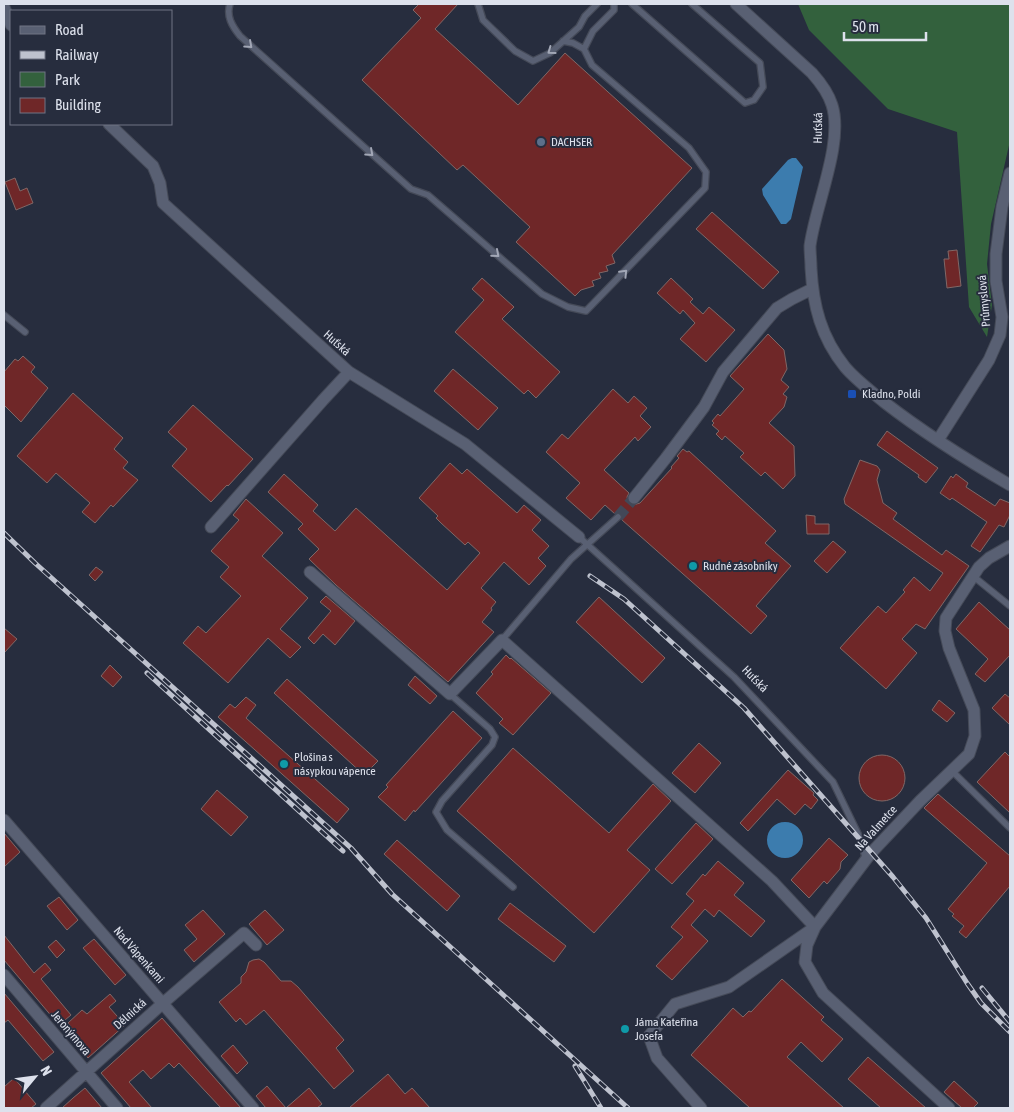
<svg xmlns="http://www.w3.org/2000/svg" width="1014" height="1112" viewBox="0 0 1014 1112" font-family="'Asap Condensed',sans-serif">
<rect width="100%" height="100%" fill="#272d3e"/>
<path fill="#33613d" d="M798,4H1010V141L991,224L987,264L992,305L987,337L969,307L957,132L888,109L809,30Z"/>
<path fill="#3c7cae" d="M792,158H796L803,167L791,219L786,224H781L763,195L762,189L788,160Z
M767 840a18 18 0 1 1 36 0a18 18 0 1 1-36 0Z"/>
<path fill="#6f2728" stroke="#806766" d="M419,4H458L435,29L518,105L565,53L692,168L612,255L615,263L606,266L608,271L599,273L601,278L592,281L594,286L581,290L575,296L516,242L530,227L463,165L457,170L362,80L421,18L413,10Z
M15,178L20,191L27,188L33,203L16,210L5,182Z
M712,212L779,272L763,289L696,229Z
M957,250L961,286L947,288L944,259H949L948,251Z
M482,278L514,307L502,319L560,372L536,398L528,390L524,394L455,332L484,300L472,289Z
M671,278L693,299L690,302L703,314L709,307L735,330L706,362L680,339L695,323L683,310L680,314L657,293Z
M768,334L784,350L787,369L781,380L789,387L783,394L787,397L784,407L769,423L794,446L795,476L783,489L765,472L761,476L740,457L744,453L725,436L722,440L716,434L719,431L712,425L714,423L712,421L718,414L720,416L744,389L730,376Z
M23,356L35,367L31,372L48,388L21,422L4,405V372L15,359L18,361Z
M453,369L498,408L478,430L434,391Z
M613,389L628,403L634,396L647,408L640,416L651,427L638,441L635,437L604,470L629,493L627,497L629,504L633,505L640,503L672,468L671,467L679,458L677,456L683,449L687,452L689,451L776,531L765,543L791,566L756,606L767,616L751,634L622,520L621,514H615L605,505L591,520L566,498L580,483L546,452L562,434L568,439Z
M73,393L123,438L114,449L128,462L123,468L138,480L113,507L111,505L95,523L82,512L90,503L56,473L47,483L17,456Z
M193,405L253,459L228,486L227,485L211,502L172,466L187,449L168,432Z
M887,431L938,468L926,483L918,477L919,475L877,445Z
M860,460L877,466L880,470L877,480L883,503L897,513L893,519L942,555L946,550L969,566L925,629L916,624L902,639L917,653L886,689L840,648L878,606L886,613L905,592L903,590L914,577L930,591L943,573L845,504L844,499Z
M450,463L462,474L467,469L517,513L524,505L541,520L532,530L549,546L538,558L546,566L529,585L504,562L481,588L496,602L491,608L492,610L482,622L494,632L448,682L336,585L309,559L319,549L298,529L303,524L268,492L284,474L318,505L313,511L335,531L356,508L447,590L480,553L468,542L465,545L441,523L436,518L438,516L419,498Z
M956,474L968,483L966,487L995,506L1000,499L1010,503V515L1004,527L999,525L980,552L971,546L987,522L952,498L950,500L940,493L951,476L953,478Z
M246,499L283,533L262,556L308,598L280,629L301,647L290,658L268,638L228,683L183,643L198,626L206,633L241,596L220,577L229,567L211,551L239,520L233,515Z
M806,515L815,516V524H829V534H807Z
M833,541L846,552L827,573L814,561Z
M96,567L103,572L95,581L89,575Z
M326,596L355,621L335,645L323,634L314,644L308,638L331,611L320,602Z
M599,597L665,658L642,683L576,622Z
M979,602L1010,630V655L985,682L975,674L988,659L956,629Z
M4,628L17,639L4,653Z
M506,655L510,659L511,658L551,693L513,735L499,723L503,719L476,693L493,674L491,672Z
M110,665L122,677L113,687L101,676Z
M415,676L437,696L430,704L408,685Z
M287,679L378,761L364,775L274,693Z
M1005,694L1010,698V725L992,708Z
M246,697L256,705L246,718L349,809L337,823L218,717L230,704L235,708Z
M939,700L955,713L947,722L932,710Z
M453,711L482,738L415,812L414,810L405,821L378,797L388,787L386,785Z
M699,743L721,763L695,793L672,773Z
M513,748L609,833L653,784L671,801L627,850L650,870L594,933L457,811Z
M1005,752L1010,757V813L977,782Z
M859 778a23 23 0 1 1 46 0a23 23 0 1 1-46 0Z
M788,770L814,793L813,795L818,800L811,809L805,804L795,815L777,799L748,831L740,823Z
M217,790L248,817L231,836L201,809Z
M938,794L1010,856V886L966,938L959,932L964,926L952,916L954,914L948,909L987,863L924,808Z
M696,823L713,839L672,884L655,869Z
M4,833L20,852L4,867Z
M829,838L848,855L841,862L840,869L827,884L824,881L809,898L791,880Z
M397,840L460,896L447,911L384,854Z
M718,861L744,883L734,895L765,921L751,937L719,910L714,917L705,909L691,925L708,941L672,980L656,966L683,937L671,927L694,901L686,894L703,874L705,876Z
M59,897L78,920L67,930L47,906Z
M510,903L566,946L554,962L498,919Z
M203,910L225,934L194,962L184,950L197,939L185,925Z
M265,910L284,930L267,945L249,924Z
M4,935L34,973L45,963L51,970L41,979L71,1015L59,1025L4,960Z
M94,939L126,975L115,985L83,948Z
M56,940L65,950L57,958L48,947Z
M259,959L264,962L281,981H291L298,987L344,1040L336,1048L354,1071L334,1089L264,1010L246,1025L240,1018L236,1022L219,1002L241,983V977L246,972L249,962L253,960Z
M782,979L824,1017L821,1020L843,1039L822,1062L801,1042L787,1057L844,1108H750L691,1055L733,1008L743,1017L749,1011L751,1012Z
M4,993L54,1052L43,1061L8,1020L4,1023Z
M110,994L116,1001L109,1007L125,1025L88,1058L76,1044L80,1040L68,1023L82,1010L87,1014Z
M162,1018L191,1051L241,1108H221L179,1063L174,1068L169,1063L151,1079L143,1070L129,1082L152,1108H131L101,1073Z
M233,1045L248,1063L237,1074L221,1056Z
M868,1057L926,1108H881L848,1079Z
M388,1074L405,1094L412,1088L430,1108H349Z
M14,1078L36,1104L31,1108H4V1087Z
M954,1081L978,1103L973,1108H962L944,1092Z
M267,1086L286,1108L309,1088L322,1104L317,1108H266L256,1096Z
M85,1088L102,1108H62L73,1098Z"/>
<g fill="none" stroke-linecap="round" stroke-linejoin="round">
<path stroke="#424858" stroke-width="11" stroke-dasharray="11 5.5" stroke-linecap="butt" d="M618,517L634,498"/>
<g stroke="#454a58" stroke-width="8">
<path id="service" d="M230,4C226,16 232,26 240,36L411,189L428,195L542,294L568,307L586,311L705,188L706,172L689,148L592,65L584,49L593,31L614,10V4
M478,4L483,20L515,51L533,61L550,53L579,27L585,16L597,4
M632,4L745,103L754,100L763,87L760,63L692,4
M563,41L573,43L584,49
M4,315L25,332
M579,537L734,677L833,782L862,842L865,858
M973,576L1010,606
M502,640L571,559L618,517
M450,694L490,729L495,737L492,745L442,801L436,812L447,830L513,887
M952,771L1010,828"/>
</g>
<g stroke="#454a58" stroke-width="13">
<path id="minor" d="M736,4L812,73C820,82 828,92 832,105C844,143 815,206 810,246C810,253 811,261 811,268C813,306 821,337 845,367C856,380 871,391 884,402C924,433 967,460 1010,485
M4,7L11,25
M109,124L153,166L160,183L163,203L349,372L465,444L579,537
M938,440L989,360L1000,335L1002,317L996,281V254L1002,207L1010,173
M634,498L666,458L704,407L723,372L777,308L792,299L812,289
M211,527L323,400L349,372
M310,572L450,694L502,640L772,881L815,927L729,987L675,1004L649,1036L657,1058L701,1108
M4,820L253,1108
M4,975L117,1108
M46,1108L162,1004L244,933L256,945
M949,1108L823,993L805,962L807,945L815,927L871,853L920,801L969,754L975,736L974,710L949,648L945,631L946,618L979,567L989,558L1010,546"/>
</g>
<use href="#service" stroke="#596073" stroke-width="5.5"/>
<use href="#minor" stroke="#596073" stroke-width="11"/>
<g stroke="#bec2ce" stroke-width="5">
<path id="rail" d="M4,533L35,563L351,848L392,894L628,1108
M590,576L624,599L744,708L893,877L926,918L967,983L981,1003L1010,1032
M147,673L343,851
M982,988L1010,1022
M575,1066L601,1108"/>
</g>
<use href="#rail" stroke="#272d3e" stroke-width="3" stroke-dasharray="9" stroke-linecap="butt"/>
</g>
<defs><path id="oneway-chevron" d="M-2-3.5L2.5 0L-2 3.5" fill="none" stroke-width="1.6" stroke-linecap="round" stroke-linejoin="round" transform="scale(1.25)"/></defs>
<g stroke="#a2a7b6">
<use href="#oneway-chevron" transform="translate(249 45) rotate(42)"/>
<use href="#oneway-chevron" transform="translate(551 51) rotate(144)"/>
<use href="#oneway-chevron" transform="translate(370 153) rotate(42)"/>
<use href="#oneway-chevron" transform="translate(496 254) rotate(41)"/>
<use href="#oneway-chevron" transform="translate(624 273) rotate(-46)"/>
</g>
<circle fill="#5c6f8a" stroke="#272d3e" stroke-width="2" cx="541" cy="142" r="5"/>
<rect fill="#1a4fb4" stroke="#272d3e" stroke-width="2" x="847" y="389" width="10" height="10" rx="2.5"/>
<g fill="#0f9aa8" stroke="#272d3e" stroke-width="2">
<circle cx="693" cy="566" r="5"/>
<circle cx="284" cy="764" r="5"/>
<circle cx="625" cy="1029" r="5"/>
</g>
<g text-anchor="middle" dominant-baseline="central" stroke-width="4" stroke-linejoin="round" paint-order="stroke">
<g font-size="12" fill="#dde1ec" stroke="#272d3e">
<text transform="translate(818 128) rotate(-89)">Huťská</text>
<text transform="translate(984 301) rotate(-95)">Průmyslová</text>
<text transform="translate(337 343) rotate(42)">Huťská</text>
<text transform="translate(755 679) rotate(46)">Huťská</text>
<text transform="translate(876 828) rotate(-48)">Na Valmetce</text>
<text transform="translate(139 955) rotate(49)">Nad Vápenkami</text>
<text transform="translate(130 1014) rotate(-42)">Dělnická</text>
<text transform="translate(71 1033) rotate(50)">Jeronýmova</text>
</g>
<g font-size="12" fill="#dde1ec" stroke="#272d3e" text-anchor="start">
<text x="551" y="142">DACHSER</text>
<text x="862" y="394">Kladno, Poldi</text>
<text x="703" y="566">Rudné zásobníky</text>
<text x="294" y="757">Plošina s<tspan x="294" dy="14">násypkou vápence</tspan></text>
<text x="635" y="1022">Jáma Kateřina<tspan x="635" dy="14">Josefa</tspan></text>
</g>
</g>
<rect width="1014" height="1112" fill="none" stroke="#dde1ec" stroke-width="10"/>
<rect x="10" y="10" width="162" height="115" fill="#272d3e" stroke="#707584"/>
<rect x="20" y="26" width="25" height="8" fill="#596073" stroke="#707584"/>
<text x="55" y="35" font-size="15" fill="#dde1ec">Road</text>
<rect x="20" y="51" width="25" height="8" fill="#bec2ce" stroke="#707584"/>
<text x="55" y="60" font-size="15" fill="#dde1ec">Railway</text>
<rect x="20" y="72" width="25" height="15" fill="#33613d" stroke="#707584"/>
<text x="55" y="85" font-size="15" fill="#dde1ec">Park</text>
<rect x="20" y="98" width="25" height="15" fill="#6f2728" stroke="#707584"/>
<text x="55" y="110" font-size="15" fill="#dde1ec">Building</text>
<g transform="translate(35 1077) rotate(61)" stroke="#272d3e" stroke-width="4" paint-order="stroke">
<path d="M0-4L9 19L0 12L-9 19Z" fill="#dde1ec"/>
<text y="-8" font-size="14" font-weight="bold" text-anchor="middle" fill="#dde1ec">N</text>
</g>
<path d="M844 32v8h82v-8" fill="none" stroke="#dde1ec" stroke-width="2.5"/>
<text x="852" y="32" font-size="15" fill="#dde1ec" stroke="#272d3e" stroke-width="4" paint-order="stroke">50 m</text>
</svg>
